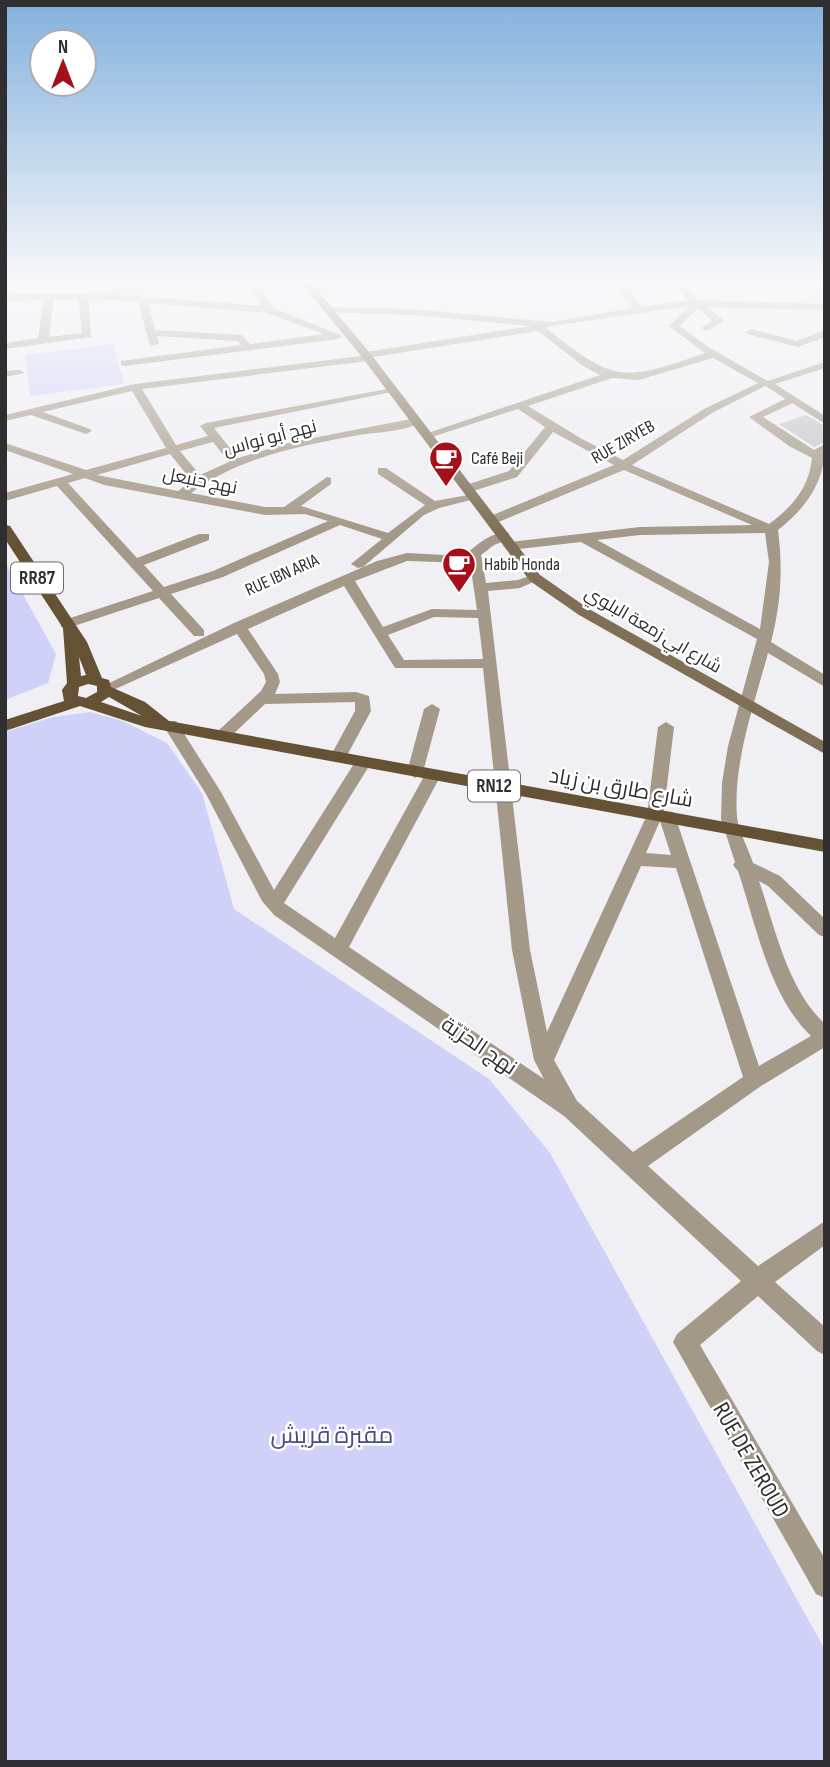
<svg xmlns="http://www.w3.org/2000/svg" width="830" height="1767" viewBox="0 0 830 1767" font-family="'Sofia Sans Condensed',Cairo,sans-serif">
<rect width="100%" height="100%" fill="#efeff4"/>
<path fill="#d0d1f9" d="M113,344L124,384L30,396L25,355Z
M5,562L56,654L48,683L5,700Z
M90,712L123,721L167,743L202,793L234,909L489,1079L550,1153L825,1650V1762H5V732L53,717Z"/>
<path fill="#c6c6cb" d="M806,415L825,426V442L814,447L779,424Z"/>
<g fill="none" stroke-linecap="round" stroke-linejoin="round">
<path fill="#a49988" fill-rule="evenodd" d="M249,284H258L273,308L343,336L338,339L125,366L121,365V361L241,345L238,341L157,336L159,344L150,346L138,302L98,299L93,296L98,293L262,306ZM148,303L267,313L324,334L250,344L242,335L155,330Z
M331,284H348L313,295L308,292Z
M614,284H624L642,307L687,300L675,284H684L697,300L825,304V310L708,307L724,321L706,331L701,328L712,321L698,308L680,326L707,346L771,383L712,413L632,465L769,524C792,507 809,488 812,458L789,446L749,417L787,398H795V402L763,417L814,450L825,444C825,482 807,507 778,530C783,569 781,604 771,642L825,675V687L768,653C754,705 733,762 737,817C739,832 748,848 753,863L780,876L825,919V937L819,935L768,886L759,881C776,930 787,988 825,1024V1047L761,1086L648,1166L758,1266L825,1221V1245L775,1282L825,1327V1355L817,1351L758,1296L700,1345L825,1559V1598L816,1594L673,1342L677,1334L741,1281L564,1116L274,915L262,901L206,794L163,725L166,721H176L221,792L274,890L357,759H369L371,763L284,903L335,938L427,771H439L441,775L349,947L544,1079L534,1060L512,950L483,668H395L344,586L248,629L278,674L280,682L275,694L356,692L369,696L371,711L344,761H332L330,757L355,711V702L265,704L228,739H218L215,735L218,731L261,691L266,682L264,674L237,634L111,691L106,693L99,688L234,623L377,561L407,553L464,556C477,545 491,531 509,533V539L494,545L481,555L486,583L518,580L535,574L542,578L520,588L488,591L530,950L547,1032L647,815L658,727L666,722L674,727L664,811L673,812L675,816L759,1066L811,1036C769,996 756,924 738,871L733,865L735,862L721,819L722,783L728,746L757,639L581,542L510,550L503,546L510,542L640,527L752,525L624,470L496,523H488V517L614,465L553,432L517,477L467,493L461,489L463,486L509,471L545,427L518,409L432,437L422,435L600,375L583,366L538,331L373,357L368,361L142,389L176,445L208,436L200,426L206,423L392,388L397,391L214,428L238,458L292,442L416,418L422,421C407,432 377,432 359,435C300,446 239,457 191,493L265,507H284L327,477L331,478V484L301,506L388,533L425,505L378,474V468H386L435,501L473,494L479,498L439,508L424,515L363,567L358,568L351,564L382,539L340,525L223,577L171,594L204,630V636H194L159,598L71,627H61V621L153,591L57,486L5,501V493L73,474L5,450V443L86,470L166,448L132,391L43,412L90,429L92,431L86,434L31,415L5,421V415L135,384L361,356L366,352L531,326L411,315L324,312L322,310L327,307L411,309L553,322L633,308ZM689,306L669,326L705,353C623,382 614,383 545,327ZM713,358L758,383L704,409L623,460L582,439L528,406L612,378L639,380ZM213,442L229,462L200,475L180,451ZM170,454L192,481L178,491L97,475ZM85,478L104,485L265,515L305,514L328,521L213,571L164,587L144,565L209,540V534H199L137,558L68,483ZM765,533L769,562L760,629L597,540L640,535ZM407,561L470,563L477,610L432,609L383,627L355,581ZM434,617L478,618L483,659L404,660L388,635ZM660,821L671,855L646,853ZM641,866L676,868L743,1077L633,1152L577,1101L554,1060Z
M83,293L88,296L91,337L5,349V343L38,338L44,297L49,294L54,297L49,337L82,333L78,296Z
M751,329L797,341L825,330V337L798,347L747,334L746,332Z
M5,371L20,370L25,373L5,377Z
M432,704L440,709L423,772L415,778L407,772L424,709Z"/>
<path fill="#a49988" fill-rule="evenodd" d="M146,284H168L98,299L5,301V295L98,293Z
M825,362V368L775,384L825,416V424L761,383Z"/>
<path fill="#7f6f57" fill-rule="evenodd" d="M302,284H312L370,353L540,575L589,609L825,742V754L579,615L530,581L362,357Z"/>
<path fill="#655234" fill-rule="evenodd" d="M5,525L10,526L87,642L102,678L109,680L111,687L145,702L169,721L825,840V852L145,727L80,706L5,731V720L64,701L62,690L67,683L63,628L5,539ZM79,657L86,675L81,676ZM88,684L97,686V692L86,698L78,696L79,687ZM109,697L142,716L101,702Z"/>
</g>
<linearGradient id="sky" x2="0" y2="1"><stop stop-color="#82b1dd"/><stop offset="0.53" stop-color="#f8f8fa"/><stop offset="1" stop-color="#f8f8fa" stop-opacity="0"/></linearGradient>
<rect width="830" height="532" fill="url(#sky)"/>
<defs>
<g id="cafe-pin" transform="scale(1.75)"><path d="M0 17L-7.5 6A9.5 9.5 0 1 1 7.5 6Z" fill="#a60f19" stroke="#fff"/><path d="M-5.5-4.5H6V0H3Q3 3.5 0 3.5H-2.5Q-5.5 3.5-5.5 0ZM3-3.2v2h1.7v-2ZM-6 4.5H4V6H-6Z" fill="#fff"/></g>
</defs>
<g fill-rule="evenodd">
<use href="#cafe-pin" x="446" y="458"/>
<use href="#cafe-pin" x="459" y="564"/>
</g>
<g text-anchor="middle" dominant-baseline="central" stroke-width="5" stroke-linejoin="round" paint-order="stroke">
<g font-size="18" fill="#2f2f31" stroke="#fff">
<text transform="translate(270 438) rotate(-15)">نهج أبو نواس</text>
<text transform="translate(623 442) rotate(-30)">RUE ZIRYEB</text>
<text transform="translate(200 481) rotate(11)">نهج حنبعل</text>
<text transform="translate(282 575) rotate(-24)">RUE IBN ARIA</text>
<text transform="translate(653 630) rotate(30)">شارع ابي زمعة البلوي</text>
</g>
<g font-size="18" fill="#2f2f31" stroke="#fff" text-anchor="start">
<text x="471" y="458">Café Beji</text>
<text x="484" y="564">Habib Honda</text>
</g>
<g fill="#fff" stroke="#6d6d6f" stroke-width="2">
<rect x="11" y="562.5" width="52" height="31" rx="5"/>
<rect x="468" y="770.5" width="52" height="31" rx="5"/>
</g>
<g font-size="19" font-weight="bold" fill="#2f2f31">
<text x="37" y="578">RR87</text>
<text x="494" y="786">RN12</text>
</g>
<g font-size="21" fill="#2f2f31" stroke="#fff">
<text transform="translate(621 788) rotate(10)">شارع طارق بن زياد</text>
<text transform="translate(479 1046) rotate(34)">نهج الحرّيّة</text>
</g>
<g font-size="24" fill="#4d4b83" stroke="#fff">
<text x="332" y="1435">مقبرة قريش</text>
</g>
<g font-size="24" fill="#2f2f31" stroke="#fff">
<text transform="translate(751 1460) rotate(60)">RUE DE ZEROUD</text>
</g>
</g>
<rect width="830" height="1767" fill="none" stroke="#2f2f31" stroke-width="14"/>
<g transform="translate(63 63)"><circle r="33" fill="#ffffff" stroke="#acacad" stroke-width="2"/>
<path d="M0-5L12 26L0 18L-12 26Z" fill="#a60f19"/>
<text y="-10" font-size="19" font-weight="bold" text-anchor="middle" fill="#2f2f31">N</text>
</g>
</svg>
